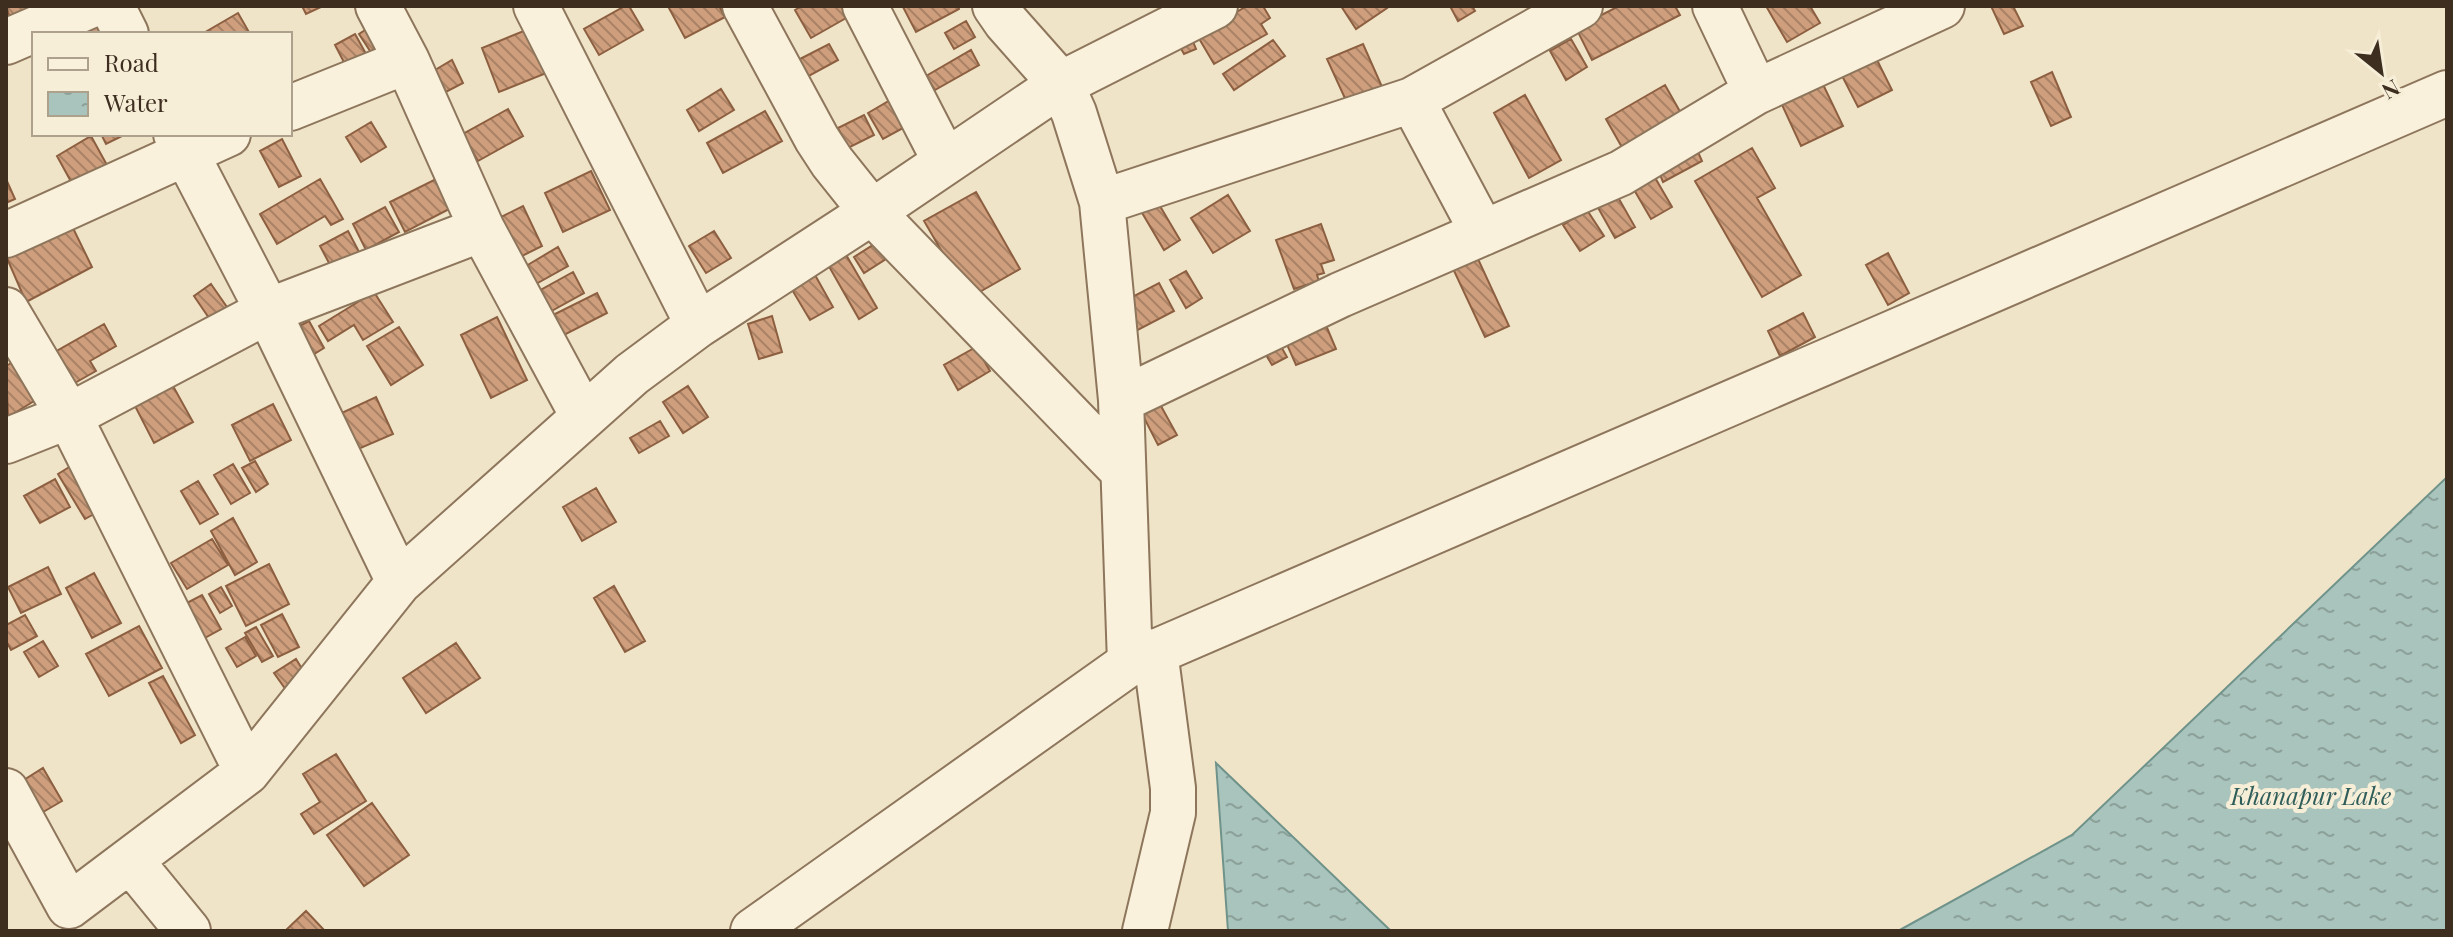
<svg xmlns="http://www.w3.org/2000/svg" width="2453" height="937" viewBox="0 0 2453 937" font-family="'Playfair Display',serif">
<defs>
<pattern id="water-ripples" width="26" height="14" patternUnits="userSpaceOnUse" patternTransform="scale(2)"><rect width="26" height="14" fill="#a9c4bc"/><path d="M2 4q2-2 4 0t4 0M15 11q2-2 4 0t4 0" fill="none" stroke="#8ba098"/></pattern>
<pattern id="building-back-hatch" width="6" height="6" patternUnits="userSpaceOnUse" patternTransform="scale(2)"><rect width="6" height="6" fill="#cf9f7d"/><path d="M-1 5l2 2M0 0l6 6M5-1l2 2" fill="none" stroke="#a98266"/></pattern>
</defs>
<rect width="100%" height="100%" fill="#f0e4c8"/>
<path fill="url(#water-ripples)" stroke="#6f938a" stroke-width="2" d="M2447,477V931H1898L2072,835Z
M1216,763L1391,931H1228Z"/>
<path fill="url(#building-back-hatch)" stroke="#8d5f41" stroke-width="2" d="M6,6H46L12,24Z
M302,6H323L306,14Z
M625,6H629L643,30L599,55L584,29Z
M672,6H719L725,17L685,38L669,8Z
M802,6H851L855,13L811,38L795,10Z
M905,6H958L959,9L916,32L903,7Z
M1247,6H1263L1270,18L1261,24L1267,34L1214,64L1197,35Z
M1341,6H1385L1387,8L1356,29Z
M1450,6H1472L1475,11L1458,21Z
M1619,6H1675L1680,15L1592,60L1576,28Z
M1766,6H1810L1820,23L1787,42Z
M1991,6H2013L2023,26L2004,34Z
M238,13L250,34H202Z
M91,14L102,34H88L80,20Z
M966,21L975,37L954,49L945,33Z
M373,25L389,51L376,60L359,34Z
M531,28L549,72L499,92L482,48Z
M355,34L370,61L349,72L335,45Z
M1192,39L1196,49L1184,54L1179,45Z
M1571,39L1587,67L1566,80L1550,51Z
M1273,40L1285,56L1234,90L1223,74Z
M829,44L838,60L807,77L798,60Z
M1363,44L1383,89L1348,105L1327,59Z
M971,50L979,65L935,90L926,76Z
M1872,50L1892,90L1858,107L1838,68Z
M452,60L463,83L442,94L430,73Z
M2052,72L2071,117L2051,126L2031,82Z
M1818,74L1843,126L1801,146L1777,94Z
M1665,85L1683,117L1624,151L1606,119Z
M721,89L734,110L699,131L687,110Z
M899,95L914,122L883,139L868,113Z
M1525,95L1561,160L1529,178L1494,113Z
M508,109L523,136L478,161L463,134Z
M765,111L782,141L723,173L707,143Z
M864,115L874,135L848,148L838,128Z
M371,122L386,147L361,162L346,137Z
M101,134H126L106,144Z
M91,136L108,167L74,187L57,156Z
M282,139L301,176L279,187L260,151Z
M1693,141L1702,161L1663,182L1655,162Z
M1752,148L1775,188L1757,198L1801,275L1762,297L1695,181Z
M1650,169L1672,207L1651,219L1629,181Z
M591,171L610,210L563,232L545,193Z
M440,177L455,206L405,232L390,202Z
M6,179L15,199L6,203Z
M320,179L343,219L331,225L325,216L277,244L260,214Z
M976,192L1020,269L969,298L924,221Z
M1615,192L1635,227L1615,238L1596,204Z
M1228,195L1250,231L1213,253L1191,218Z
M1157,201L1180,240L1164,250L1141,211Z
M523,206L542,246L518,258L499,218Z
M385,207L399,232L366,250L353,224Z
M1587,210L1604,236L1580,251L1563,225Z
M71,224L92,267L26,302L6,256Z
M1321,224L1334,260L1321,264L1324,273L1317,275L1319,281L1294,289L1276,240Z
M348,231L366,265L338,280L320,246Z
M714,231L731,258L706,273L689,246Z
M884,238L894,254L864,273L854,257Z
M1472,246L1509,326L1485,337L1448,258Z
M558,247L568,266L536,284L526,266Z
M845,253L877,308L859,319L827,263Z
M1888,253L1909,293L1888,305L1866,265Z
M1186,271L1202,298L1186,308L1170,280Z
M573,272L584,293L548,313L537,292Z
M815,275L833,307L810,320L791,288Z
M1159,283L1174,311L1132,333L1117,305Z
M211,284L229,310L211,321L194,296Z
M374,292L393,322L363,340L354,325L328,341L319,326Z
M597,293L607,313L560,337L549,317Z
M1803,313L1815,337L1780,356L1768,331Z
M772,316L782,352L759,359L748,324Z
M497,317L527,380L491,398L461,335Z
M309,321L324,348L306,359L290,331Z
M1325,323L1336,349L1296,365L1285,340Z
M104,324L116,346L90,361L96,371L73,384L55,352Z
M399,327L423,365L391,385L367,346Z
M1275,336L1287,357L1272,365L1260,345Z
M976,347L990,371L958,390L944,365Z
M15,361L39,398L8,417L6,366Z
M173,386L193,422L154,443L135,406Z
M688,386L708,417L683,433L663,402Z
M376,397L393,434L349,453L333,417Z
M1156,397L1177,435L1158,445L1138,406Z
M273,404L291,440L250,461L232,425Z
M660,421L669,436L639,453L630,438Z
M255,461L268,484L256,492L242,468Z
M74,464L103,509L85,519L58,474Z
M233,464L250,493L231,504L214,475Z
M55,479L70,507L40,523L24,496Z
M198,481L218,514L200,524L181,491Z
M596,488L616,522L582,541L563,507Z
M233,518L257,562L235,575L211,531Z
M212,539L228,565L187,589L171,563Z
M269,564L289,604L246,626L226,586Z
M48,567L61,594L21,613L8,587Z
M94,573L121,623L92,638L66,588Z
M614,586L645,641L625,652L594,598Z
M221,587L232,606L220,613L209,594Z
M202,595L221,629L203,639L183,605Z
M282,614L299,647L278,657L261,625Z
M25,615L37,636L11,650L6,641V625Z
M139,626L162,668L109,696L86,654Z
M256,627L273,656L262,662L245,633Z
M245,637L256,656L237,667L226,648Z
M43,641L58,666L39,677L24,652Z
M456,643L480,678L426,713L403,678Z
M296,659L307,677L286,690L274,673Z
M163,676L195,735L181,743L149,683Z
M336,754L366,801L314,834L301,814L320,802L303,774Z
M43,768L62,801L38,815L19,783Z
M372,803L409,855L364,886L327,835Z
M306,911L325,931H285Z"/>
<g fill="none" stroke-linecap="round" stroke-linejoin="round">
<g stroke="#8d765c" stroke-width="48">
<path id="minor" d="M112,6L126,34
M378,6L407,61L482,229L583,416
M536,6L698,325
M745,6L817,139L832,162L872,212L1122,470
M865,6L945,161
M995,6L1006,22L1061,84L1074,113L1102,202L1121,400L1130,663L2447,93
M1715,6L1756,92
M6,42L89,6
M1412,100L1483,233
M290,108L407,61
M176,134L268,311L399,582
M1102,202L1412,100L1580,6
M6,235L228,134
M6,310L69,416L247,772
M1121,400L1340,295L1621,173L1756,92L1942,6
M6,441L69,416L268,311L482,229
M6,791L69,906L247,772L399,582L632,374L698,325L872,212L1061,84L1215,6
M130,860L188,931
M753,931L1130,663
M1145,931L1173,813V788L1155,651"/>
</g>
<use href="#minor" stroke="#faf1dc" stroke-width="44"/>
</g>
<g text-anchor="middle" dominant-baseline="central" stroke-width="8" stroke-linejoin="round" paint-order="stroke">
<g font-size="24" font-style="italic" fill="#2f5d5a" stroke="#f7eed8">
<text x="2311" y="795">Khanapur Lake</text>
</g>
</g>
<rect width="2453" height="937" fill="none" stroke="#3d2e20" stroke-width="16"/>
<rect x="32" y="32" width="260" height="104" fill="#f7eed8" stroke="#ada18e" stroke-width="2"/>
<rect x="48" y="58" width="40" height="12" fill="#faf1dc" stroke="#ada18e" stroke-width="2"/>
<text x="104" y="72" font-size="24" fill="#3d2e20">Road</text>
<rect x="48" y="92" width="40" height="24" fill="url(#water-ripples)" stroke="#ada18e" stroke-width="2"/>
<text x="104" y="112" font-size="24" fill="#3d2e20">Water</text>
<g transform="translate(2381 72) rotate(150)" stroke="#f7eed8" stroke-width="6" paint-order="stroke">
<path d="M0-6L14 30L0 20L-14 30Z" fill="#3d2e20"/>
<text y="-12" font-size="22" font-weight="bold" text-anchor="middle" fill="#3d2e20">N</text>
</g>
</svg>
